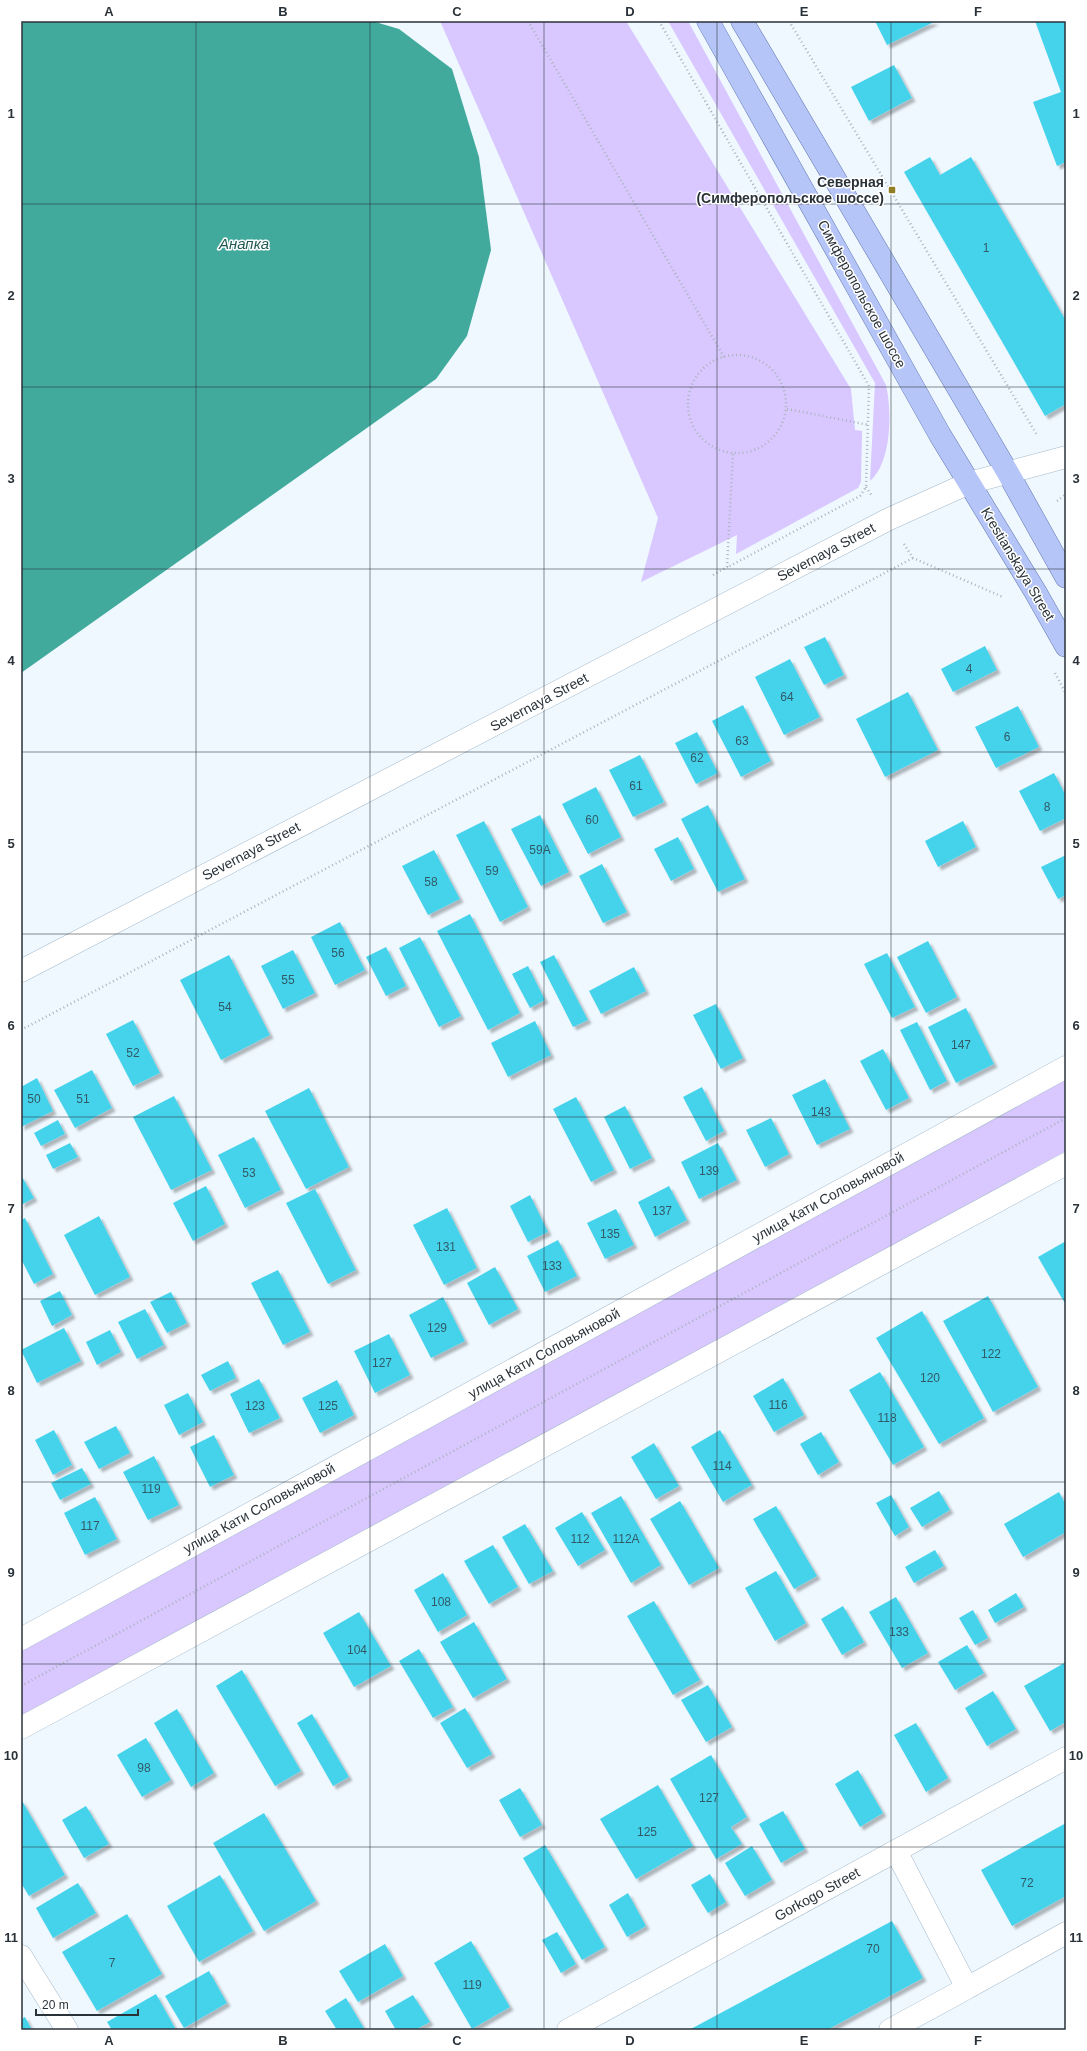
<svg xmlns="http://www.w3.org/2000/svg" width="1087" height="2051" viewBox="0 0 1087 2051" font-family="Arial,sans-serif">
<defs>
<filter id="shadow"><feDropShadow dx="3.5" dy="3.5" stdDeviation="1" flood-color="#0004"/></filter>
</defs>
<rect width="100%" height="100%" fill="#eff8ff"/>
<path fill="#d8c8ff" d="M440,21H626L851,389L855,430L862,431L861,482L858,488L736,554L737,535L641,582L658,518Z
M668,21H688L886,385C892,411 892,462 870,481L875,383Z
M1066,1077V1151L21,1719V1650Z"/>
<path fill="#41aa9d" d="M21,21H372L399,29L452,69L479,157L491,250L467,336L436,379L21,673Z"/>
<path fill="#45d3ec" filter="url(#shadow)" d="M875,21H936L887,45Z
M1035,21H1066V162L1057,166L1033,102L1061,92Z
M894,65L912,98L869,121L851,87Z
M930,157L940,175L971,157L1066,321V404L1045,416L904,172Z
M825,637L844,675L824,685L804,647Z
M985,646L997,670L953,692L941,669Z
M790,659L820,717L784,735L755,677Z
M908,692L938,750L885,777L856,719Z
M743,705L771,761L741,777L712,721Z
M1018,706L1039,747L996,768L975,727Z
M697,732L718,773L696,784L675,743Z
M640,755L664,802L633,817L609,770Z
M1054,773L1066,796V818L1040,831L1019,791Z
M596,787L621,837L588,854L562,804Z
M708,805L745,879L718,892L681,819Z
M540,815L569,872L541,886L511,829Z
M484,821L528,907L500,922L456,835Z
M963,821L976,847L938,867L925,841Z
M678,837L694,869L671,881L654,849Z
M434,850L460,899L428,915L402,866Z
M1066,855V895L1058,899L1041,867Z
M602,864L627,912L603,923L579,876Z
M470,914L520,1013L488,1030L437,931Z
M340,922L365,970L335,985L311,937Z
M420,937L461,1016L439,1027L399,948Z
M928,941L957,997L926,1013L897,957Z
M386,947L406,986L386,996L366,957Z
M293,950L315,993L283,1009L261,966Z
M887,953L915,1007L892,1018L864,964Z
M229,955L270,1035L221,1060L180,980Z
M554,955L588,1020L573,1027L540,962Z
M528,966L545,1000L530,1008L512,974Z
M634,967L646,991L601,1014L589,991Z
M716,1004L743,1058L721,1069L693,1015Z
M966,1008L994,1064L956,1083L928,1027Z
M133,1020L160,1073L133,1086L106,1034Z
M535,1021L551,1055L508,1077L491,1043Z
M917,1022L947,1081L930,1090L900,1030Z
M883,1049L909,1098L886,1110L860,1061Z
M92,1070L112,1108L75,1128L54,1090Z
M37,1078L53,1111L21,1127V1087Z
M825,1079L850,1129L817,1145L792,1095Z
M702,1087L724,1131L706,1141L683,1097Z
M309,1088L349,1167L306,1189L265,1111Z
M174,1096L212,1170L171,1190L133,1117Z
M576,1097L614,1170L591,1182L553,1109Z
M625,1106L652,1158L630,1169L604,1117Z
M771,1118L789,1154L765,1167L746,1130Z
M58,1120L65,1134L41,1146L34,1133Z
M254,1137L281,1190L245,1208L218,1155Z
M70,1143L78,1157L53,1169L46,1155Z
M718,1143L737,1180L699,1199L681,1162Z
M21,1175L34,1198L21,1205Z
M206,1186L225,1224L193,1241L173,1203Z
M669,1186L687,1220L655,1237L638,1202Z
M315,1189L356,1270L328,1284L286,1203Z
M530,1195L548,1232L528,1242L510,1206Z
M447,1208L477,1268L444,1285L413,1225Z
M616,1209L634,1245L605,1259L587,1223Z
M99,1216L130,1277L95,1295L64,1235Z
M25,1218L53,1274L34,1284L21,1259V1220Z
M558,1240L577,1276L545,1292L527,1256Z
M1066,1241V1305L1038,1257Z
M495,1267L518,1309L489,1325L467,1283Z
M278,1270L310,1332L283,1345L251,1283Z
M60,1291L72,1315L52,1326L40,1301Z
M171,1292L187,1323L167,1333L150,1302Z
M988,1296L1038,1387L993,1412L943,1321Z
M443,1297L465,1341L431,1358L409,1315Z
M145,1309L164,1345L137,1359L118,1322Z
M922,1311L984,1418L939,1444L876,1338Z
M64,1328L81,1361L37,1383L21,1350Z
M110,1330L121,1352L97,1365L86,1342Z
M389,1334L410,1375L375,1393L354,1351Z
M228,1361L236,1378L210,1391L201,1375Z
M880,1372L924,1447L893,1465L849,1390Z
M783,1378L804,1415L774,1432L753,1396Z
M259,1379L280,1418L249,1433L230,1394Z
M337,1380L354,1415L320,1433L302,1398Z
M188,1393L203,1422L179,1435L164,1405Z
M116,1426L130,1453L99,1469L84,1442Z
M54,1430L72,1465L53,1475L35,1440Z
M720,1430L752,1485L723,1502L691,1447Z
M821,1432L839,1462L818,1475L800,1444Z
M214,1435L234,1475L210,1487L190,1447Z
M654,1443L679,1486L656,1499L631,1457Z
M154,1456L179,1505L148,1520L123,1472Z
M82,1468L91,1484L60,1500L51,1483Z
M939,1491L950,1510L922,1527L910,1508Z
M1059,1492L1066,1505V1532L1023,1557L1004,1524Z
M891,1495L909,1527L895,1536L876,1503Z
M621,1496L661,1565L631,1583L591,1513Z
M95,1497L117,1539L85,1555L64,1513Z
M680,1501L719,1568L689,1585L650,1519Z
M776,1506L817,1576L794,1589L753,1519Z
M582,1512L605,1550L578,1566L555,1528Z
M525,1524L553,1571L529,1584L502,1537Z
M493,1545L518,1587L489,1604L464,1561Z
M935,1550L944,1566L914,1583L905,1567Z
M776,1571L806,1623L775,1641L745,1588Z
M443,1573L467,1615L438,1632L414,1590Z
M1016,1593L1024,1607L995,1623L988,1610Z
M896,1597L928,1653L902,1668L869,1612Z
M654,1601L700,1680L673,1695L627,1616Z
M843,1606L864,1642L842,1655L821,1619Z
M973,1610L988,1638L975,1645L959,1618Z
M359,1612L391,1666L354,1687L323,1633Z
M474,1622L507,1679L473,1698L440,1642Z
M967,1645L984,1673L955,1690L938,1662Z
M419,1649L453,1707L433,1718L399,1661Z
M1066,1662V1722L1050,1731L1024,1686Z
M242,1670L301,1771L275,1786L216,1686Z
M708,1685L732,1727L706,1742L681,1700Z
M993,1691L1016,1729L987,1746L965,1708Z
M465,1708L492,1754L467,1768L440,1723Z
M177,1709L214,1773L191,1787L154,1723Z
M312,1714L349,1777L333,1786L297,1723Z
M916,1723L948,1778L926,1792L894,1735Z
M146,1738L171,1780L142,1797L117,1755Z
M711,1755L747,1817L731,1827L742,1844L716,1859L670,1779Z
M858,1770L883,1813L860,1827L835,1784Z
M658,1785L693,1846L636,1879L600,1819Z
M520,1788L542,1825L520,1837L499,1800Z
M21,1799L65,1875L29,1896L21,1883Z
M86,1806L109,1844L84,1858L62,1820Z
M783,1811L805,1849L781,1863L759,1824Z
M264,1813L316,1901L264,1931L213,1843Z
M1066,1823V1896L1012,1926L981,1870Z
M545,1845L605,1947L582,1960L523,1858Z
M752,1846L772,1880L745,1896L725,1863Z
M710,1874L726,1902L708,1913L691,1885Z
M220,1875L253,1931L199,1962L167,1906Z
M78,1883L96,1913L53,1938L36,1908Z
M628,1893L646,1926L627,1937L609,1905Z
M127,1914L162,1974L97,2011L62,1952Z
M892,1921L923,1978L827,2030H689Z
M557,1932L576,1964L561,1973L542,1940Z
M471,1941L510,2007L472,2029L434,1963Z
M385,1944L403,1976L358,2002L339,1971Z
M209,1971L227,2003L184,2028L165,1996Z
M156,1994L175,2028L172,2030H112L107,2022Z
M413,1995L430,2022L415,2030H396L385,2011Z
M346,1998L365,2030H337L325,2011Z
M25,2017L32,2030H21V2019Z"/>
<g fill="none" stroke-linecap="round" stroke-linejoin="round">
<g stroke="#a4b9ca" stroke-width="23">
<path id="minor" d="M21,971L889,519L969,483L1066,457
M21,1639L1066,1067
M21,1728L1066,1164
M21,1956L67,2030
M967,1988L1066,1933
M568,2030L1066,1758
M890,2030L967,1988L896,1851"/>
</g>
<g stroke="#6478b1" stroke-width="23">
<path id="major" d="M708,21L940,435L1036,593L1066,646
M742,21L1008,473L1066,577"/>
</g>
<path stroke="#abb4bb" stroke-width="2.5" stroke-dasharray="1 3" stroke-linecap="butt" d="M528,21L724,357
M659,21L869,386L866,487L860,496L728,567
M789,21L1037,435
M688 404a49 49 0 1 1 98 0a49 49 0 1 1-98 0Z
M787,409L869,425
M866,487L872,496
M1057,501L1066,494
M904,544L913,558L1003,597
M713,575L727,567L733,454
M1055,673L1066,694
M21,1030L913,558
M21,1686L1066,1118"/>
<use href="#minor" stroke="#fff" stroke-width="22"/>
<use href="#major" stroke="#b5c5f7" stroke-width="22"/>
</g>
<path fill="none" stroke="#2a3239" stroke-width="1" stroke-opacity="0.55" d="M196,21V2030M370,21V2030M544,21V2030M717,21V2030M891,21V2030M21,204H1066M21,387H1066M21,569H1066M21,752H1066M21,934H1066M21,1117H1066M21,1299H1066M21,1482H1066M21,1664H1066M21,1847H1066"/>
<rect fill="#907f26" stroke="#fff" stroke-width="1.5" x="888" y="186" width="8" height="8" rx="2"/>
<g text-anchor="middle" dominant-baseline="central" stroke-width="3" stroke-linejoin="round" paint-order="stroke">
<g font-size="12" fill="#315a66">
<text x="986" y="248">1</text>
<text x="969" y="669">4</text>
<text x="787" y="697">64</text>
<text x="1007" y="737">6</text>
<text x="742" y="741">63</text>
<text x="697" y="758">62</text>
<text x="636" y="786">61</text>
<text x="1047" y="807">8</text>
<text x="592" y="820">60</text>
<text x="540" y="850">59А</text>
<text x="492" y="871">59</text>
<text x="431" y="882">58</text>
<text x="338" y="953">56</text>
<text x="288" y="980">55</text>
<text x="225" y="1007">54</text>
<text x="961" y="1045">147</text>
<text x="133" y="1053">52</text>
<text x="34" y="1099">50</text>
<text x="83" y="1099">51</text>
<text x="821" y="1112">143</text>
<text x="709" y="1171">139</text>
<text x="249" y="1173">53</text>
<text x="662" y="1211">137</text>
<text x="610" y="1234">135</text>
<text x="446" y="1247">131</text>
<text x="552" y="1266">133</text>
<text x="437" y="1328">129</text>
<text x="991" y="1354">122</text>
<text x="382" y="1363">127</text>
<text x="930" y="1378">120</text>
<text x="778" y="1405">116</text>
<text x="255" y="1406">123</text>
<text x="328" y="1406">125</text>
<text x="887" y="1418">118</text>
<text x="722" y="1466">114</text>
<text x="151" y="1489">119</text>
<text x="90" y="1526">117</text>
<text x="580" y="1539">112</text>
<text x="626" y="1539">112А</text>
<text x="441" y="1602">108</text>
<text x="899" y="1632">133</text>
<text x="357" y="1650">104</text>
<text x="144" y="1768">98</text>
<text x="709" y="1798">127</text>
<text x="647" y="1832">125</text>
<text x="1027" y="1883">72</text>
<text x="873" y="1949">70</text>
<text x="112" y="1963">7</text>
<text x="472" y="1985">119</text>
</g>
<g font-size="14" font-weight="bold" fill="#2a3239" stroke="#fff" text-anchor="end">
<text x="884" y="182">Северная<tspan x="884" dy="16">(Симферопольское шоссе)</tspan></text>
</g>
<g font-size="14" fill="#2a3239" stroke="#fff">
<text transform="translate(862 294) rotate(61)">Симферопольское шоссе</text>
<text transform="translate(826 552) rotate(-28)">Severnaya Street</text>
<text transform="translate(1018 564) rotate(59)">Krestianskaya Street</text>
<text transform="translate(539 702) rotate(-28)">Severnaya Street</text>
<text transform="translate(251 851) rotate(-28)">Severnaya Street</text>
<text transform="translate(828 1197) rotate(-29)">улица Кати Соловьяновой</text>
<text transform="translate(544 1353) rotate(-29)">улица Кати Соловьяновой</text>
<text transform="translate(259 1508) rotate(-29)">улица Кати Соловьяновой</text>
<text transform="translate(817 1894) rotate(-29)">Gorkogo Street</text>
</g>
<g font-size="15" font-style="italic" fill="#1f5952" stroke="#fff">
<text x="244" y="243">Анапка</text>
</g>
</g>
<rect width="1087" height="2051" fill="none" stroke="#ffffff" stroke-width="44"/>
<path d="M36 2009v6h102v-6" fill="none" stroke="#2a3239" stroke-width="2"/>
<text x="42" y="2009" font-size="12" fill="#2a3239" stroke="#ffffff" stroke-width="3" paint-order="stroke">20 m</text>
<rect x="22" y="22" width="1043" height="2007" fill="none" stroke="#2a3239" stroke-width="1.5"/>
<g font-size="13" text-anchor="middle" font-weight="bold" fill="#2a3239">
<text x="109" y="16">A</text>
<text x="283" y="16">B</text>
<text x="457" y="16">C</text>
<text x="630" y="16">D</text>
<text x="804" y="16">E</text>
<text x="978" y="16">F</text>
<text x="11" y="118">1</text>
<text x="1076" y="118">1</text>
<text x="11" y="300">2</text>
<text x="1076" y="300">2</text>
<text x="11" y="483">3</text>
<text x="1076" y="483">3</text>
<text x="11" y="665">4</text>
<text x="1076" y="665">4</text>
<text x="11" y="848">5</text>
<text x="1076" y="848">5</text>
<text x="11" y="1030">6</text>
<text x="1076" y="1030">6</text>
<text x="11" y="1213">7</text>
<text x="1076" y="1213">7</text>
<text x="11" y="1395">8</text>
<text x="1076" y="1395">8</text>
<text x="11" y="1577">9</text>
<text x="1076" y="1577">9</text>
<text x="11" y="1760">10</text>
<text x="1076" y="1760">10</text>
<text x="11" y="1942">11</text>
<text x="1076" y="1942">11</text>
<text x="109" y="2045">A</text>
<text x="283" y="2045">B</text>
<text x="457" y="2045">C</text>
<text x="630" y="2045">D</text>
<text x="804" y="2045">E</text>
<text x="978" y="2045">F</text>
</g>
</svg>
